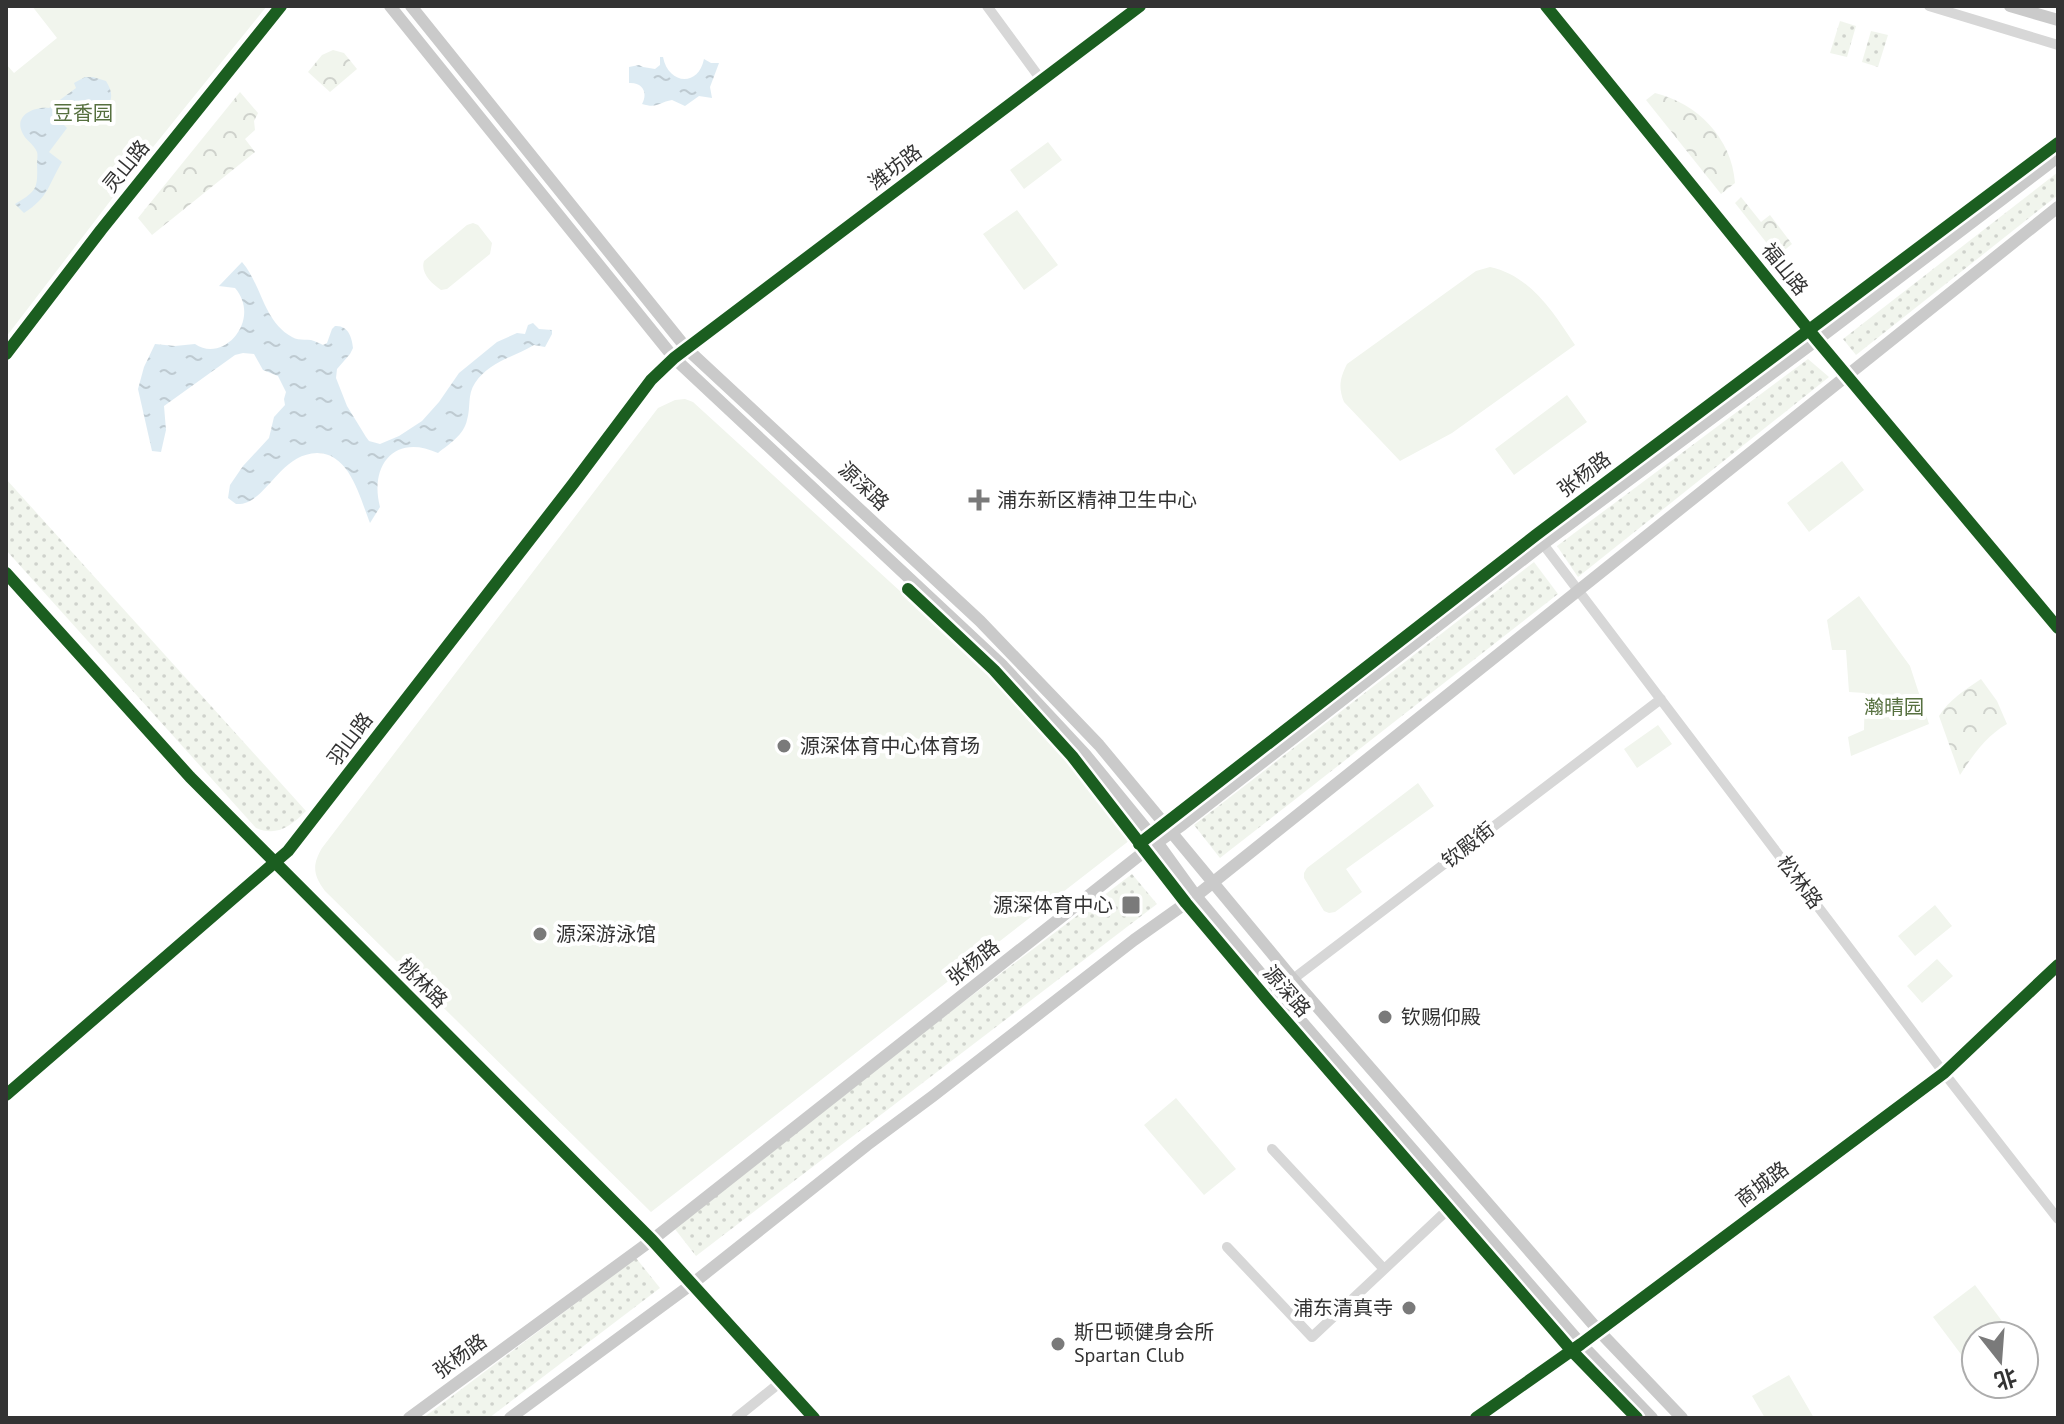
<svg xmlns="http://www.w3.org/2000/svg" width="2064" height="1424" viewBox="0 0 2064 1424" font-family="'PT Sans','Noto Sans SC',sans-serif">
<defs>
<pattern id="grass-dots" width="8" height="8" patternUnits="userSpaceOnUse" patternTransform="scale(2)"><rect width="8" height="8" fill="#f1f5ed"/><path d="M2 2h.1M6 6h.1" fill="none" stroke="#cfd2cc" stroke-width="1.8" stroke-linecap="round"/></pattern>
<pattern id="forest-crowns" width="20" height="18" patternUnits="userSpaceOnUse" patternTransform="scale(2)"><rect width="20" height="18" fill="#f1f5ed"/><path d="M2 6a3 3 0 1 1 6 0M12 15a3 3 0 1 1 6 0" fill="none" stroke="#cfd2cc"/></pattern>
<pattern id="water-ripples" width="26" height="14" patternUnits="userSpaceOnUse" patternTransform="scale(2)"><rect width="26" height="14" fill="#ddebf3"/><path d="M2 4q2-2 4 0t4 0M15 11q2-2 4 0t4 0" fill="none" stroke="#becad1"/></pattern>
</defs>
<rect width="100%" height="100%" fill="#fff"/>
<path fill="url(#grass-dots)" d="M1840,21L1856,26L1847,57L1830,53Z
M1871,31L1888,35L1878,67L1862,62Z
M2058,172V195L1856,355L1843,339Z
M1808,359L1829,377L1578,577L1557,546Z
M6,479L306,811C291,826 277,837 256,828L6,550Z
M1534,562L1558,594L1220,858L1194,825Z
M1132,874L1157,904L696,1256L671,1224Z
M636,1258L660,1288L489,1418H423Z"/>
<path fill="url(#forest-crowns)" d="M333,50L344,53L357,69L330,92L308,72L322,55Z
M240,92L258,113L254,121L255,130L245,139L255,152L152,235L138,218Z
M1655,93C1697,103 1732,138 1735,183L1721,194L1646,100Z
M1741,197L1761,222L1770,215L1792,244L1777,256L1735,203Z
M1981,679L1997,701L2007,724C1986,736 1973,755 1960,775L1939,716C1950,699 1965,690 1981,679Z"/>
<path fill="#f1f5ed" d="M32,6H267L124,183L6,337V64L14,73L57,38Z
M1048,142L1062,160L1024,189L1010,170Z
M1017,210L1058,265L1024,290L983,234Z
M473,223L478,225L492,243L490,254L447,289L441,290C432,284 420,273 424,261L467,225Z
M1490,267C1531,276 1553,312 1575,345L1452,433L1400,461L1344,402C1338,387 1340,378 1347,364L1476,271Z
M1567,395L1587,422L1514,475L1495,449Z
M685,399L693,402L993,676L1072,764L1130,840L651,1212L325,891C313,875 312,865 322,848L658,408L675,400Z
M1842,461L1864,490L1809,532L1787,503Z
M1859,596L1910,666L1929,724L1851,756L1848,737L1864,730L1865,693L1849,692L1846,650H1832L1827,620Z
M1658,725L1672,744L1637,768L1624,749Z
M1418,783L1434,806L1346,869L1362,892L1335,912L1329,913L1324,911L1304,878V873L1307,868Z
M1935,905L1952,926L1915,956L1898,936Z
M1937,959L1953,976L1922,1003L1907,986Z
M1176,1098L1236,1169L1204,1195L1144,1125Z
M1975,1285L2008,1329V1336H1976V1363L1966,1361L1933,1317Z
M1789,1375L1814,1418H1765L1752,1396Z"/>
<path fill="url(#water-ripples)" d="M660,57H663C668,84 698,88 704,59L711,63H719L710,87L712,98L699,96L685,106L672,100C659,102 658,109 642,104C648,93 643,82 629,83V67L639,65L643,67L655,69L660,65Z
M85,77H93L106,81C114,94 112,100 105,112L93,106L80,109V111L69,116L72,120L64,125L67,128L49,152L62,162C48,185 49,197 24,213L15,204C36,191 38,190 37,164C37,161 38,155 37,152C34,144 25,140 22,132C14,115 35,106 49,108L76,88L74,83Z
M242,262C262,285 263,321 292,337C298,341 304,339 311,340C315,341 319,343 323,345L327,343L332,329L335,326C348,325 352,337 353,348L350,354L337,369L336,378L347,406L366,437L369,441L380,444L399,436L422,421L439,402L459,373L497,342L517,333L525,334L528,325L533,323L539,329L552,330V334L545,347L534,345C514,357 489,362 475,383C467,395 471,407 467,420C464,435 449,444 438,453C395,433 369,465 380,507L370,523C360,498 350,453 317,453C278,454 266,506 236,504L228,498L230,485L243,466L269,438L274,417L285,405L284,399L286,392L278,376L263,370L254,354L243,353L235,355L164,406L166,430L161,452L152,451L138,389L144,367L155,344L175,346L195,344C224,364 262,319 235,288L219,286Z"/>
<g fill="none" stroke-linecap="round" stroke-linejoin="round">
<path stroke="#d7d7d7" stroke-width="10" d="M987,6L1042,81
M1546,6L1817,340L2058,628
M1929,6L2058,45
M6,354L101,230L281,6
M1543,544L1944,1073L2058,1219
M6,573L190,777L652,1240L814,1418
M1276,992L1661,699
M6,1095L288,851L573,484L651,380L674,358L1140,6
M1272,1149L1384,1269
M1227,1247L1312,1337L1457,1201
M736,1418L782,1381
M1476,1418L1581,1344L1944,1073L2058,965"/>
<path stroke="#cacaca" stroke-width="12" d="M390,6L674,358L1003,666L1085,754L1157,842L1196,896L1276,992L1581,1344L1652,1418
M411,6L687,349L980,621L1099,745L1293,979L1598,1330L1682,1418
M2010,6L2058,20
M409,1418L652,1240L1145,851L1182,825L1543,544L1817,340L2058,157
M510,1418L692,1284L867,1145L933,1096L1134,940L1196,896L2058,207"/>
<g stroke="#fff" stroke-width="17">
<path id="cycleway" d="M1546,6L1817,340L2058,628
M6,354L101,230L281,6
M6,573L190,777L652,1240L814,1418
M908,589L994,670L1072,756L1186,903L1266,998L1572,1351L1637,1418
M1139,844L1536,535L2058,143
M6,1095L288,851L573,484L651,380L674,358L1140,6
M1476,1418L1581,1344L1944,1073L2058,965"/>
</g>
<use href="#cycleway" stroke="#1b5e20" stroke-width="12"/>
</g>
<g fill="#7a7a7a" stroke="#fff" stroke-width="3">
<path d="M975 488h8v8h8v8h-8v8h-8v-8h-8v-8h8z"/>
<circle cx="784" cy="746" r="8"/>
<rect x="1121" y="895" width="20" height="20" rx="4"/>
<circle cx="540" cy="934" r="8"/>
<circle cx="1385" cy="1017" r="8"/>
<circle cx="1409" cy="1308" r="8"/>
<circle cx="1058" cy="1344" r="8"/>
</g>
<g text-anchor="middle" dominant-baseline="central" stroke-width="8" stroke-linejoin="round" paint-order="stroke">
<g font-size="20" fill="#56703f" stroke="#fff">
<text x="83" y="113">豆香园</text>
<text x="1894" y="707">瀚晴园</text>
</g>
<g font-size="20" fill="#333" stroke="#fff">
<text transform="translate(126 166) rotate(-51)">灵山路</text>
<text transform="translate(895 167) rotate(-37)">潍坊路</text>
<text transform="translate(1785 269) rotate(51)">福山路</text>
<text transform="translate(1584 474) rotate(-37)">张杨路</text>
<text transform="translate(864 486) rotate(43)">源深路</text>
<text transform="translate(350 739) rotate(-53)">羽山路</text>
<text transform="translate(1468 845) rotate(-38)">钦殿街</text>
<text transform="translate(1800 882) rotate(53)">松林路</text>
<text transform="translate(973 962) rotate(-38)">张杨路</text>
<text transform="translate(423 983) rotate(45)">桃林路</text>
<text transform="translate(1287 991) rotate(49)">源深路</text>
<text transform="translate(1762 1184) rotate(-37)">商城路</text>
<text transform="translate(460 1356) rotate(-36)">张杨路</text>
</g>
<g font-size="20" fill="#333" stroke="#fff" text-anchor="start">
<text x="997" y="500">浦东新区精神卫生中心</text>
<text x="800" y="746">源深体育中心体育场</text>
<text x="1113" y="905" text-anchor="end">源深体育中心</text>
<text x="556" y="934">源深游泳馆</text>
<text x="1401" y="1017">钦赐仰殿</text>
<text x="1393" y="1308" text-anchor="end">浦东清真寺</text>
<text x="1074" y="1332">斯巴顿健身会所<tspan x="1074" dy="23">Spartan Club</tspan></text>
</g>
</g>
<rect width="2064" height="1424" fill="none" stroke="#333333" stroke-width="16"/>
<g transform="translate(2000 1360) rotate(163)"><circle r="38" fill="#ffffff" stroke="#adadad" stroke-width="2"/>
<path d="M0-6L14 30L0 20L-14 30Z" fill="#7a7a7a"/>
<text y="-12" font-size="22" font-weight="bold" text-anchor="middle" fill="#333333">北</text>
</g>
</svg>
